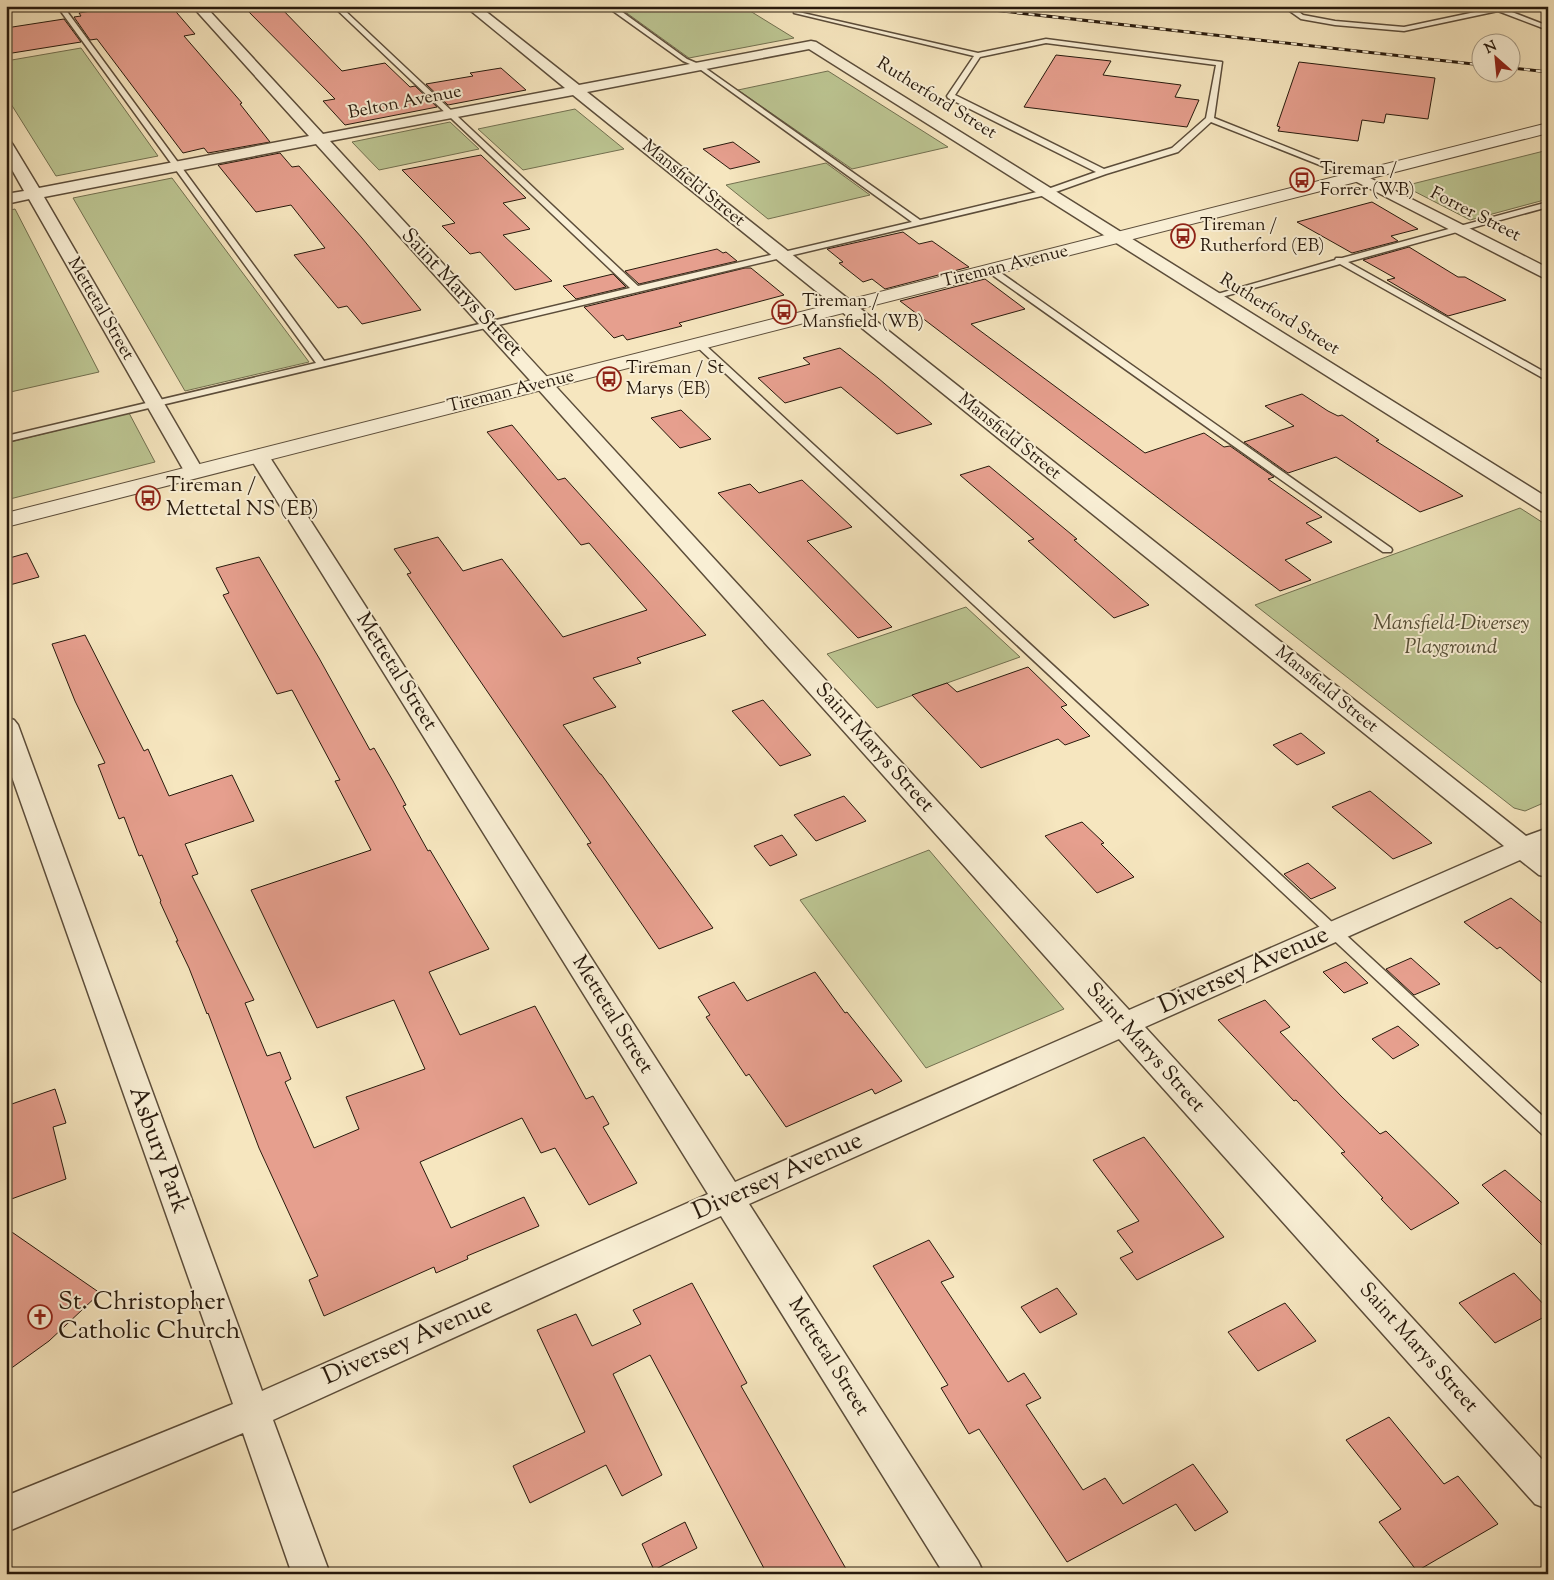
<svg xmlns="http://www.w3.org/2000/svg" width="1554" height="1580" viewBox="0 0 1554 1580" font-family="'Sorts Mill Goudy',serif">
<rect width="100%" height="100%" fill="#f6e6bf"/>
<filter id="stains"><feTurbulence type="fractalNoise" baseFrequency=".004" numOctaves="4"/><feColorMatrix values="0 0 0 0 .2 0 0 0 0 .09 0 0 0 0 .02 0 0 0 .5 -.17"/></filter>
<radialGradient id="worn" r=".72"><stop offset=".6" stop-color="#630" stop-opacity="0"/><stop offset="1" stop-color="#630" stop-opacity=".3"/></radialGradient>
<path fill="#bcc592" stroke="#727050" d="M617,6H742L794,38L689,58Z
M81,48L158,156L56,176L6,96V61Z
M828,71L948,147L852,169L738,90Z
M575,109L624,149L523,170L478,129Z
M450,122L479,149L379,170L352,142Z
M1548,150V199L1470,220L1404,186Z
M826,163L870,195L768,219L726,185Z
M172,178L309,362L185,391L73,198Z
M15,209L99,372L6,393V211Z
M129,413L155,462L6,500V443Z
M1520,508L1548,526V801L1525,811L1514,808L1255,605Z
M966,607L1020,657L877,708L827,654Z
M929,850L1064,1009L926,1068L800,900Z"/>
<path fill="#e69f8e" stroke="#281a0d" d="M121,6H171L195,34L184,36L242,103L240,104L270,142L208,153L204,148L183,153L97,39L90,40L74,17L81,16L79,13Z
M243,6H279L342,71L385,63L410,87L415,86L437,107L345,125L323,101L335,99Z
M64,19L81,42L6,54V28Z
M1056,55L1111,61L1103,75L1181,85L1175,97L1199,100L1187,127L1024,107Z
M1299,62L1435,78L1428,119L1386,114L1384,123L1362,120L1358,141L1278,131L1280,127L1277,126Z
M501,68L526,90L448,105L426,84L473,76L470,73Z
M733,142L760,162L730,169L703,149Z
M280,153L292,167L299,166L362,238L421,310L362,324L347,306L338,308L294,255L325,248L291,205L256,212L218,165Z
M481,155L526,198L503,203L530,229L503,235L552,281L515,290L480,252L470,254L442,226L455,223L402,170Z
M1372,202L1418,229L1391,236L1398,241L1352,253L1297,222Z
M903,232L919,244L932,241L969,267L885,289L872,279L863,282L839,263L843,262L827,249Z
M1409,247L1458,277H1465L1506,300L1448,316L1387,280L1395,278L1363,260Z
M717,249L723,253L726,252L737,261L639,284L625,271Z
M745,268H751L784,295L679,323L682,326L627,340L623,335L614,338L584,307Z
M613,274L626,287L576,299L563,286Z
M985,279L1025,309L971,324L1145,453L1204,433L1224,447L1230,446L1274,477L1268,479L1322,517L1306,523L1332,542L1285,560L1311,580L1280,591L900,301Z
M840,348L878,378L932,424L897,434L841,387L785,403L758,378L810,364L803,358Z
M1302,394L1328,411L1338,416L1342,415L1379,440L1376,441L1463,496L1420,512L1336,457L1288,473L1244,442L1294,426L1265,406Z
M681,410L711,439L680,448L651,418Z
M512,425L558,480L565,478L706,635L637,658L641,663L593,678L616,707L563,725L600,774H601L713,928L659,949L587,844L591,843L424,599L407,574L411,573L394,549L438,537L463,571L502,559L563,637L647,610L589,543L581,545L487,432Z
M989,466L1077,539L1074,540L1149,605L1114,618L1028,541L1034,539L960,475Z
M802,480L852,527L807,541L892,627L858,638L718,493L750,484L759,493Z
M27,553L39,577L6,586V559Z
M259,557L319,658L370,750L374,748L393,781L406,805L403,806L428,851L430,850L489,949L429,972L460,1035L535,1006L586,1099L593,1096L609,1124L603,1127L637,1183L589,1205L555,1148L541,1153L522,1118L420,1162L451,1228L524,1197L539,1226L467,1256L468,1259L436,1273L434,1267L324,1316L309,1280L318,1276L259,1148L208,1013L207,1014L189,968L176,941H178L160,902L161,901L142,855L139,856L124,817L119,819L98,765L105,763L75,701L52,644L85,635L144,751L148,749L169,796L232,775L254,821L185,844L198,874L192,876L254,1000L245,1003L267,1056L280,1052L291,1079L285,1082L314,1148L359,1129L346,1097L425,1069L394,1000L317,1028L251,890L371,850L335,781L340,780L292,690L277,694L223,595L229,593L216,568Z
M1028,667L1067,705L1061,707L1090,736L1065,745L1058,739L981,768L912,695L947,683L957,692Z
M763,700L789,730L811,755L780,766L732,711Z
M1301,733L1325,753L1297,765L1273,745Z
M1370,791L1395,812L1432,843L1393,859L1332,807Z
M844,796L866,821L816,841L794,815Z
M1082,822L1104,843L1101,844L1134,877L1097,893L1045,836Z
M782,835L797,855L770,866L754,846Z
M1308,863L1336,888L1311,899L1284,874Z
M1511,898L1548,928V988L1500,947L1497,949L1464,922Z
M1411,958L1440,984L1414,995L1386,969Z
M1346,962L1368,983L1344,993L1323,972Z
M815,972L845,1013L847,1012L902,1081L875,1094L872,1089L786,1127L749,1074L746,1076L706,1017L710,1015L698,997L734,982L747,1001Z
M1265,1000L1290,1027L1280,1032L1341,1096L1380,1134L1386,1131L1459,1203L1411,1230L1381,1199L1383,1198L1341,1153L1345,1152L1296,1100L1294,1101L1218,1020Z
M1398,1026L1419,1045L1393,1059L1372,1039Z
M55,1089L66,1123L53,1127L66,1179L6,1201V1106Z
M1144,1137L1224,1237L1137,1280L1120,1258L1133,1252L1117,1231L1139,1221L1093,1160Z
M1505,1170L1548,1208V1251L1482,1185Z
M6,1228L100,1293L49,1341L6,1372Z
M929,1240L954,1277L941,1282L1008,1382L1024,1373L1041,1398L1026,1405L1083,1490L1105,1478L1123,1504L1193,1464L1228,1512L1195,1531L1176,1504L1067,1562L979,1429L969,1434L941,1388L948,1385L873,1266Z
M1514,1273L1548,1309V1315L1495,1343L1459,1303Z
M692,1283L747,1383L741,1386L849,1574H767L650,1355L613,1374L662,1475L622,1496L606,1465L530,1503L513,1466L585,1432L537,1330L576,1314L592,1346L641,1324L633,1310Z
M1057,1288L1077,1314L1040,1333L1021,1307Z
M1285,1303L1316,1341L1258,1371L1228,1332Z
M1389,1417L1444,1484L1458,1476L1498,1524L1417,1571L1379,1522L1401,1509L1346,1440Z
M685,1522L697,1548L654,1570L642,1544Z"/>
<g fill="none" stroke-linecap="round" stroke-linejoin="round">
<g stroke="#5c4d3a" stroke-width="3">
<path id="service" d="M57,6H63L324,361L630,288L333,6H340L638,286L912,222L697,67L683,61L606,6H614L687,59L701,65L920,220L1045,190L1096,172L948,98L947,96L974,56L794,13V11L978,53L1046,39L1222,62L1214,118L1362,177L1355,179L1211,122L1178,152L1106,174L1050,194L6,442V436L316,363ZM1046,43L1216,65L1206,118L1172,148L1104,169L955,95L980,57Z
M1178,6H1191L1188,8Z
M1291,6L1303,15L1335,21L1404,27L1499,7L1548,26V30L1498,11L1404,31L1335,25L1301,19L1284,7Z
M1548,202V207L1348,262L1548,374V381L1340,264L1211,300L1207,297L1335,260L1336,258H1342Z
M988,268H994L1391,548L1392,550L1391,552H1383L988,272Z
M699,341L702,342L1548,1121V1137L1543,1135L696,346L694,344Z"/>
</g>
<g stroke="#5c4d3a" stroke-width="3">
<path id="minor" d="M192,6H205L323,134L565,88L465,6H479L579,85L811,41L816,42L1548,498V513L1541,511L809,49L587,92L1526,836L1548,828V847L1542,850L1548,854V877L1539,875L1520,860L1145,1027L1548,1466V1509L1535,1504L1119,1039L749,1204L978,1561L984,1574H944L721,1216L273,1420L330,1574H292L243,1433L6,1532V1496L233,1404L6,760V717L14,720L18,725L262,1391L708,1194L249,456L252,452L259,450L266,452L269,456L735,1182L1103,1021L537,388L316,144L44,197L204,472L201,476L194,478L187,476L29,199L6,204V194L24,191L6,159V141L11,142L13,145L39,188L309,136ZM573,95L1504,846L1129,1010L330,141Z
M1358,172L1548,268V280L1353,180L1350,177L1353,174Z"/>
</g>
<g stroke="#5c4d3a" stroke-width="2">
<path id="tertiary" d="M1548,123V133L6,527V513Z"/>
</g>
<use href="#service" fill="#f9efd5" fill-rule="evenodd"/>
<use href="#minor" fill="#f9efd5" fill-rule="evenodd"/>
<use href="#tertiary" fill="#f9efd5" fill-rule="evenodd"/>
<g stroke="#281a0d" stroke-width="3">
<path id="rail" d="M957,6L1482,65
M1512,68L1548,72"/>
</g>
<use href="#rail" stroke="#f9efd5" stroke-width="2" stroke-dasharray="6" stroke-linecap="butt"/>
</g>
<defs>
<g id="bus-ring" transform="scale(1.25)"><circle r="9.5" fill="#f9efd5" stroke="#8f2418" stroke-width="1.5"/><path d="M-5-6H5V4H4V6H2V4H-2V6H-4V4H-5ZM-3.5-4V0h7V-4ZM-3.5 1.2v1.5H-2V1.2ZM2 1.2v1.5H3.5V1.2Z" fill="#8f2418"/></g>
<g id="church-ring" transform="scale(1.25)"><circle r="9.5" fill="#f9efd5" stroke="#8f2418" stroke-width="1.5"/><path d="M-1.2-6h2.4v3.5h3.3v2.4h-3.3V6h-2.4V-.1h-3.3v-2.4h3.3Z" fill="#8f2418"/></g>
</defs>
<g fill-rule="evenodd">
<use href="#bus-ring" x="1302" y="180"/>
<use href="#bus-ring" x="1183" y="236"/>
<use href="#bus-ring" x="784" y="312"/>
<use href="#bus-ring" x="609" y="379"/>
<use href="#bus-ring" x="148" y="498"/>
<use href="#church-ring" x="40" y="1317"/>
</g>
<g text-anchor="middle" dominant-baseline="central" stroke-width="4" stroke-linejoin="round" paint-order="stroke">
<g font-size="18" fill="#281a0d" stroke="#f9efd5">
<text transform="translate(936 99) rotate(32)">Rutherford Street</text>
<text transform="translate(405 103) rotate(-11)">Belton Avenue</text>
<text transform="translate(693 184) rotate(39)">Mansfield Street</text>
<text transform="translate(1475 215) rotate(27)">Forrer Street</text>
<text transform="translate(1005 267) rotate(-14)">Tireman Avenue</text>
<text transform="translate(100 309) rotate(60)">Mettetal Street</text>
<text transform="translate(1279 315) rotate(32)">Rutherford Street</text>
<text transform="translate(511 392) rotate(-14)">Tireman Avenue</text>
<text transform="translate(1009 437) rotate(39)">Mansfield Street</text>
<text transform="translate(1326 690) rotate(39)">Mansfield Street</text>
</g>
<g font-size="18" fill="#281a0d" stroke="#f9efd5" text-anchor="start">
<text x="1320" y="170">Tireman /<tspan x="1320" dy="21">Forrer (WB)</tspan></text>
<text x="1200" y="226">Tireman /<tspan x="1200" dy="21">Rutherford (EB)</tspan></text>
<text x="802" y="302">Tireman /<tspan x="802" dy="21">Mansfield (WB)</tspan></text>
<text x="626" y="369">Tireman / St<tspan x="626" dy="21">Marys (EB)</tspan></text>
</g>
<g font-size="21" fill="#281a0d" stroke="#f9efd5">
<text transform="translate(461 293) rotate(47)">Saint Marys Street</text>
<text transform="translate(396 672) rotate(58)">Mettetal Street</text>
<text transform="translate(874 748) rotate(48)">Saint Marys Street</text>
<text transform="translate(612 1015) rotate(58)">Mettetal Street</text>
<text transform="translate(1145 1048) rotate(48)">Saint Marys Street</text>
<text transform="translate(1418 1348) rotate(48)">Saint Marys Street</text>
<text transform="translate(828 1357) rotate(58)">Mettetal Street</text>
</g>
<g font-size="21" fill="#281a0d" stroke="#f9efd5" text-anchor="start">
<text x="166" y="486">Tireman /<tspan x="166" dy="24">Mettetal NS (EB)</tspan></text>
</g>
<g font-size="21" font-style="italic" fill="#544d35" stroke="#f9efd5">
<text x="1451" y="624">Mansfield-Diversey<tspan x="1451" dy="24">Playground</tspan></text>
</g>
<g font-size="25" fill="#281a0d" stroke="#f9efd5">
<text transform="translate(1244 971) rotate(-24)">Diversey Avenue</text>
<text transform="translate(158 1150) rotate(70)">Asbury Park</text>
<text transform="translate(778 1177) rotate(-24)">Diversey Avenue</text>
<text transform="translate(408 1342) rotate(-24)">Diversey Avenue</text>
</g>
<g font-size="25" fill="#281a0d" stroke="#f9efd5" text-anchor="start">
<text x="58" y="1303">St. Christopher<tspan x="58" dy="29">Catholic Church</tspan></text>
</g>
</g>
<rect width="1554" height="1580" fill="none" stroke="#f6e6bf" stroke-width="25"/>
<rect x="8" y="8" width="1539" height="1565" fill="none" stroke="#281a0d" stroke-width="2.5"/>
<rect x="12" y="12" width="1529" height="1555" fill="none" stroke="#281a0d"/>
<g transform="translate(1496 58) rotate(333)"><circle r="24" fill="#f9efd5" stroke="#a59a85"/>
<path d="M0-4L9 19L0 12L-9 19Z" fill="#8f2418"/>
<text y="-8" font-size="14" font-weight="bold" text-anchor="middle" fill="#281a0d">N</text>
</g>
<rect width="100%" height="100%" filter="url(#stains)"/>
<rect width="100%" height="100%" fill="url(#worn)"/>
</svg>
